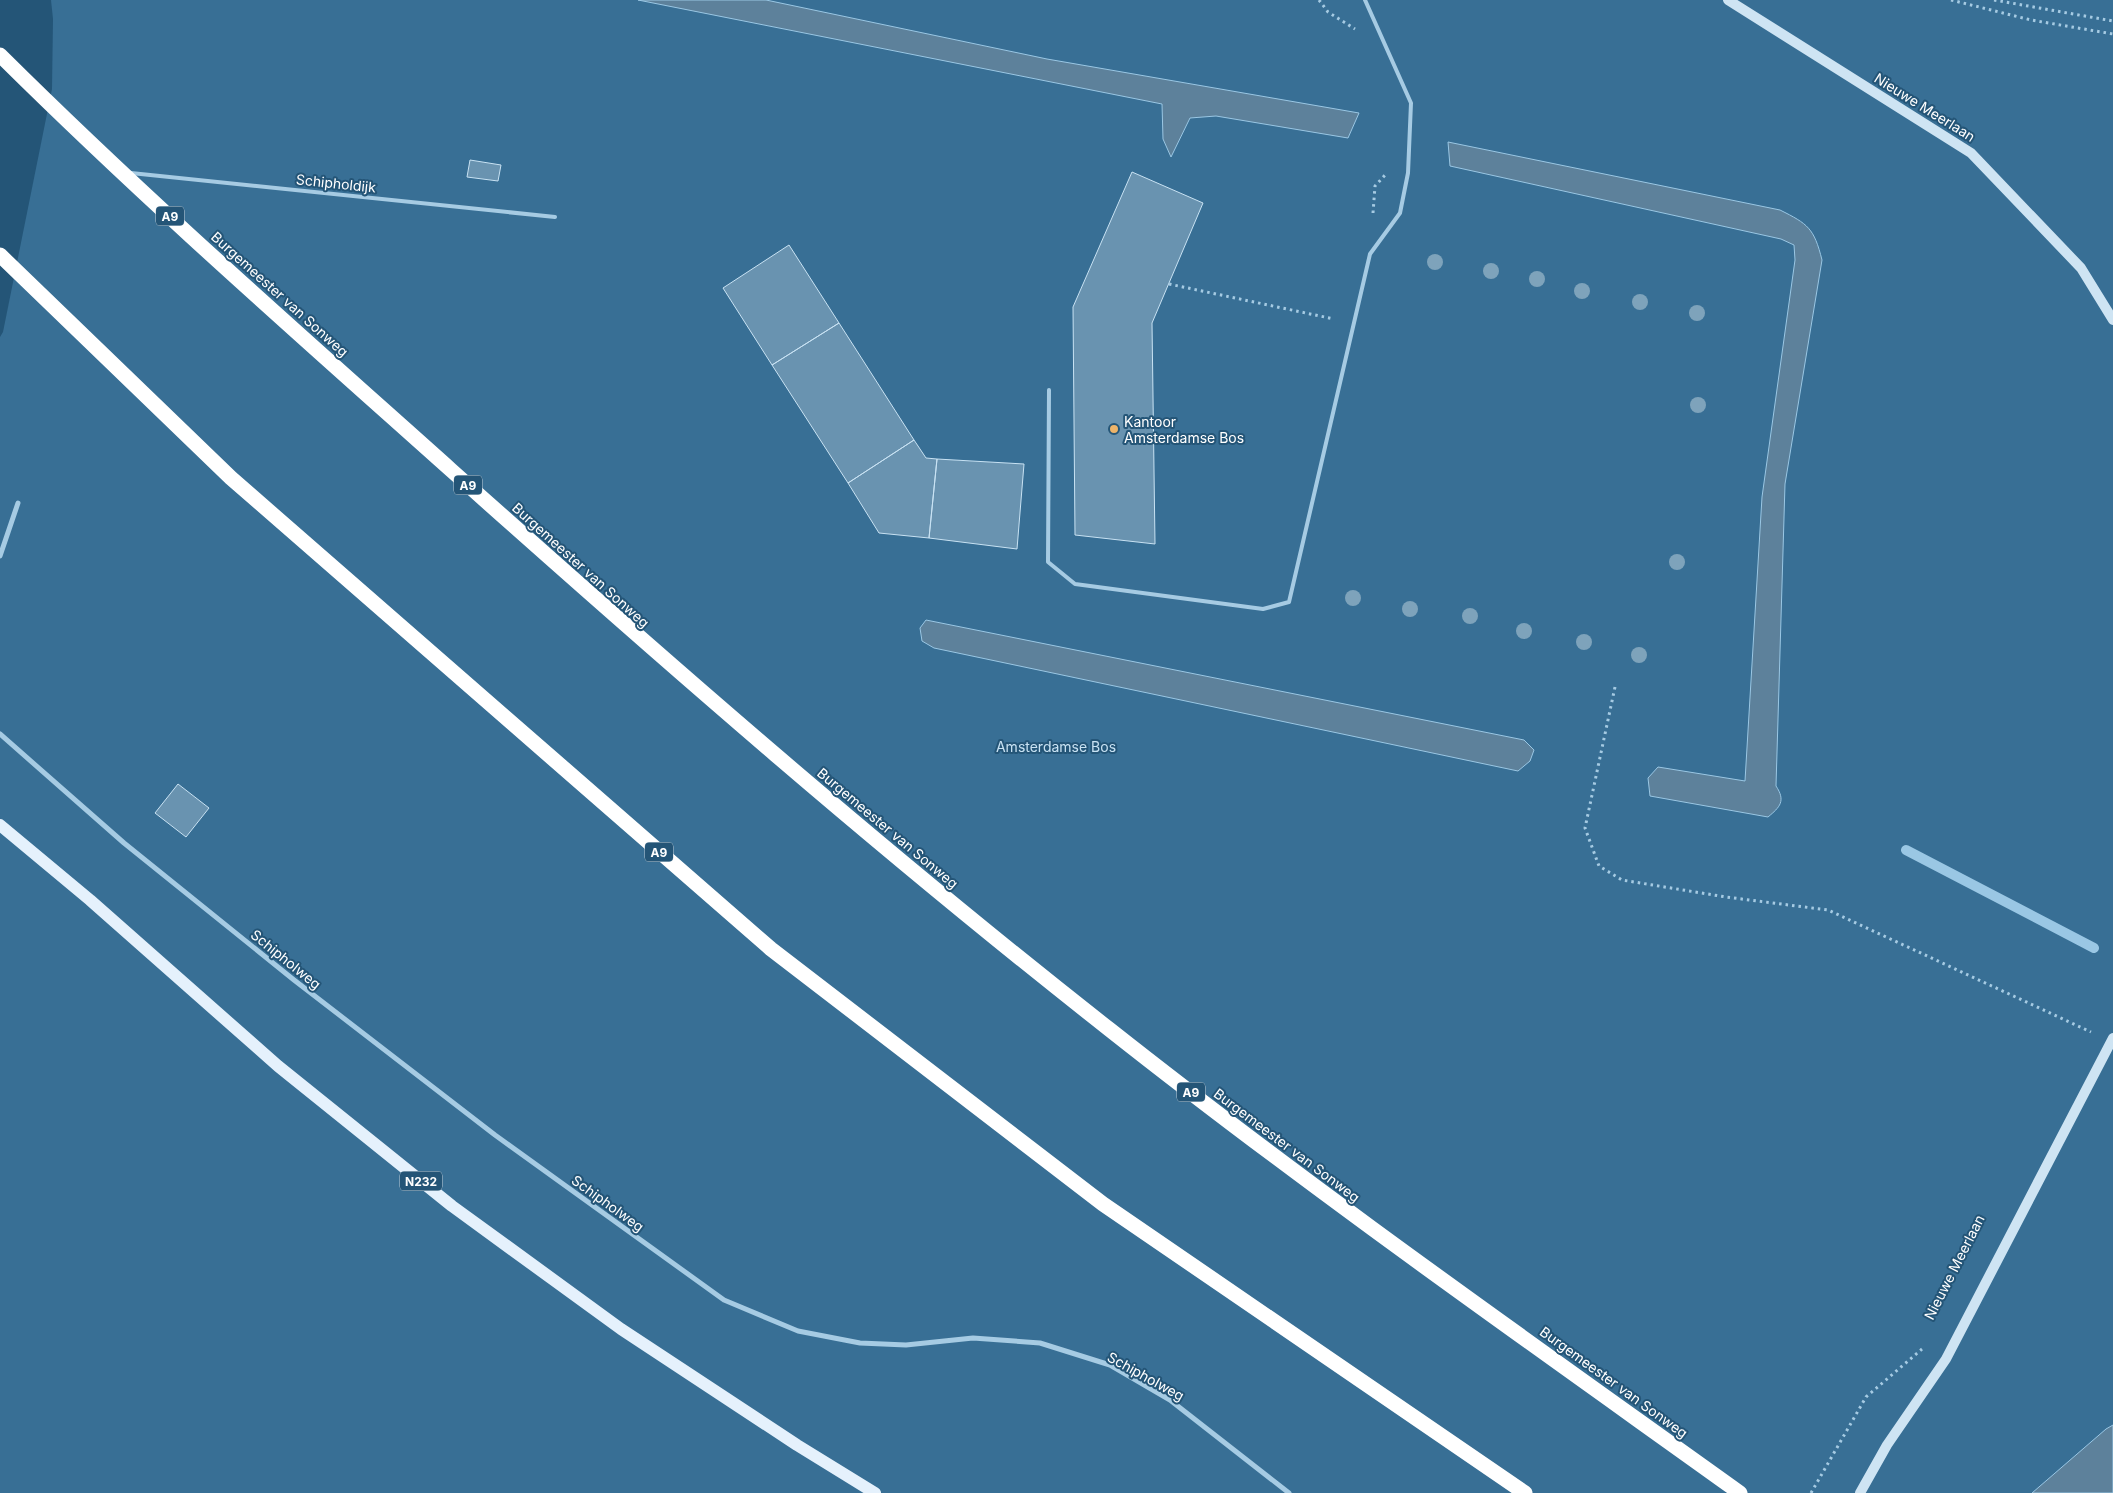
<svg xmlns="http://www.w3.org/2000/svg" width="2113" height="1493" viewBox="0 0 2113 1493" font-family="Inter,sans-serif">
<rect width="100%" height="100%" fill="#245577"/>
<path fill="#386f95" d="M0,0H2113V1493H0Z"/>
<path fill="#5d819b" stroke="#9ac7e4" d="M638,0H766L1047,59L1359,113L1348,138L1216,116L1190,118L1171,157L1163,139L1162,104Z
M1448,142L1780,210C1808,224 1814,228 1822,260L1785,484L1776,786C1786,801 1780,807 1768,817L1650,796L1648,778L1658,767L1745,781L1762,497L1795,260L1794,245L1781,239L1450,166Z
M926,620L1524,740L1534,750L1530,761L1518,771L934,648L922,641L920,628Z
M2113,1425V1493H2032L2106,1429Z"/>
<path fill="#245577" d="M0,0H51L53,19L52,89L3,332L0,337Z"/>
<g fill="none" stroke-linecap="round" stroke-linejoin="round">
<path stroke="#9ac7e4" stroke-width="10" d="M1906,850L2094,948"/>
</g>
<path fill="#6993b0" stroke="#c8e2f3" d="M470,160L501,165L498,181L467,177Z
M1132,172L1203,203L1152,323L1155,544L1075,535L1073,307Z
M789,245L839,323L772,365L723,288Z
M839,323L914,440L848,483L772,365Z
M914,440L926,458L937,459L929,538L879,533L848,483Z
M937,459L1024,464L1017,549L929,538Z
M178,784L209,808L186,837L155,813Z"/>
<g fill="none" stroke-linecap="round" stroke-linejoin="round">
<path stroke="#a6cbe3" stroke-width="3" stroke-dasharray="2.5 4" stroke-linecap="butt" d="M1319,0L1328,12L1355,29
M1951,0L2031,20L2113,34
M1994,0L2113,21
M1373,213L1375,186L1386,174
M1169,284L1334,319
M1615,687L1585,828L1599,866L1622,880L1726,897L1828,910L2091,1032
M1811,1493L1866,1397L1922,1349"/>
<path stroke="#a6cbe3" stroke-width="4" d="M131,173L555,217
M1049,390L1048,562L1075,584L1263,609L1289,602L1370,254L1400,213L1408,173L1411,103L1365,0"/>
<path stroke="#a6cbe3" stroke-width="5" d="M0,556L18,503
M0,734L124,843L294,980L495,1135L724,1300L798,1331L860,1343L906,1345L973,1338L1040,1343L1110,1365L1170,1400L1289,1493"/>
<path stroke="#cee4f3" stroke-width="10" d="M1728,0L1971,153L2081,268L2113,320
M1860,1493L1887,1445L1946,1359L2113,1038"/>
<path stroke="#e5f1fc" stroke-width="12" d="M0,825L90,900L278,1066L452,1206L621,1329L797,1445L875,1493"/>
<path stroke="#fff" stroke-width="15" d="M0,55C145,199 299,334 451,470C666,662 882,851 1109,1029C1314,1191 1528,1341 1740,1493
M0,255L231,478L771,949L1103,1204L1525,1493"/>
</g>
<g fill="#7ea3bb">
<circle cx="1435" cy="262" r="8"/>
<circle cx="1491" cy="271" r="8"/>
<circle cx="1537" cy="279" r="8"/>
<circle cx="1582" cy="291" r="8"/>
<circle cx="1640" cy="302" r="8"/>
<circle cx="1697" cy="313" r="8"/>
<circle cx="1698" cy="405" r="8"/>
<circle cx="1677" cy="562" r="8"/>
<circle cx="1353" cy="598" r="8"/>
<circle cx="1410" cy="609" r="8"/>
<circle cx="1470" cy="616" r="8"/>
<circle cx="1524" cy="631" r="8"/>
<circle cx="1584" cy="642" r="8"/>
<circle cx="1639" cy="655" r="8"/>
</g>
<circle fill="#edb46a" stroke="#245577" stroke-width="2" cx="1114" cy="429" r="5"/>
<g text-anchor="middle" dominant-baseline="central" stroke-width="4" stroke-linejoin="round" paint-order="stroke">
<g fill="#245577" stroke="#bdccd6" stroke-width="1">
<rect x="156" y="206.5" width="28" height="19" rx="4"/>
<rect x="454" y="475.5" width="28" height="19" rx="4"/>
<rect x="645" y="842.5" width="28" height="19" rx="4"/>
<rect x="1177" y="1082.5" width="28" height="19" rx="4"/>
<rect x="400" y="1171.5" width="42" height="19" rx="4"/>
</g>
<g font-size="12" font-weight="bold" fill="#fff">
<text x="170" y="216">A9</text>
<text x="468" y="485">A9</text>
<text x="659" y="852">A9</text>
<text x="1191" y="1092">A9</text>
<text x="421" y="1181">N232</text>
</g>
<g font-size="14" fill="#fff" stroke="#245577">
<text transform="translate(1925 107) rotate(32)">Nieuwe Meerlaan</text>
<text transform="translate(336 183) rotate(6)">Schipholdijk</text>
<text transform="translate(280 294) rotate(42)">Burgemeester van Sonweg</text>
<text transform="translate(581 565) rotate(42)">Burgemeester van Sonweg</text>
<text transform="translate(888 828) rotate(40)">Burgemeester van Sonweg</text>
<text transform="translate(286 959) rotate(39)">Schipholweg</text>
<text transform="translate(1287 1145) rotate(37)">Burgemeester van Sonweg</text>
<text transform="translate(608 1203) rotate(36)">Schipholweg</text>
<text transform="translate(1954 1267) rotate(-63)">Nieuwe Meerlaan</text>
<text transform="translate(1146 1376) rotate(29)">Schipholweg</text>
<text transform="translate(1614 1382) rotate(36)">Burgemeester van Sonweg</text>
</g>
<g font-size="14" fill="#fff" stroke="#245577" text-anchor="start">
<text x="1124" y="421">Kantoor<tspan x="1124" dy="16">Amsterdamse Bos</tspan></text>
</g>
<g font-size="14" fill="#c8e2f3" stroke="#245577">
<text x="1056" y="746">Amsterdamse Bos</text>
</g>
</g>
</svg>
